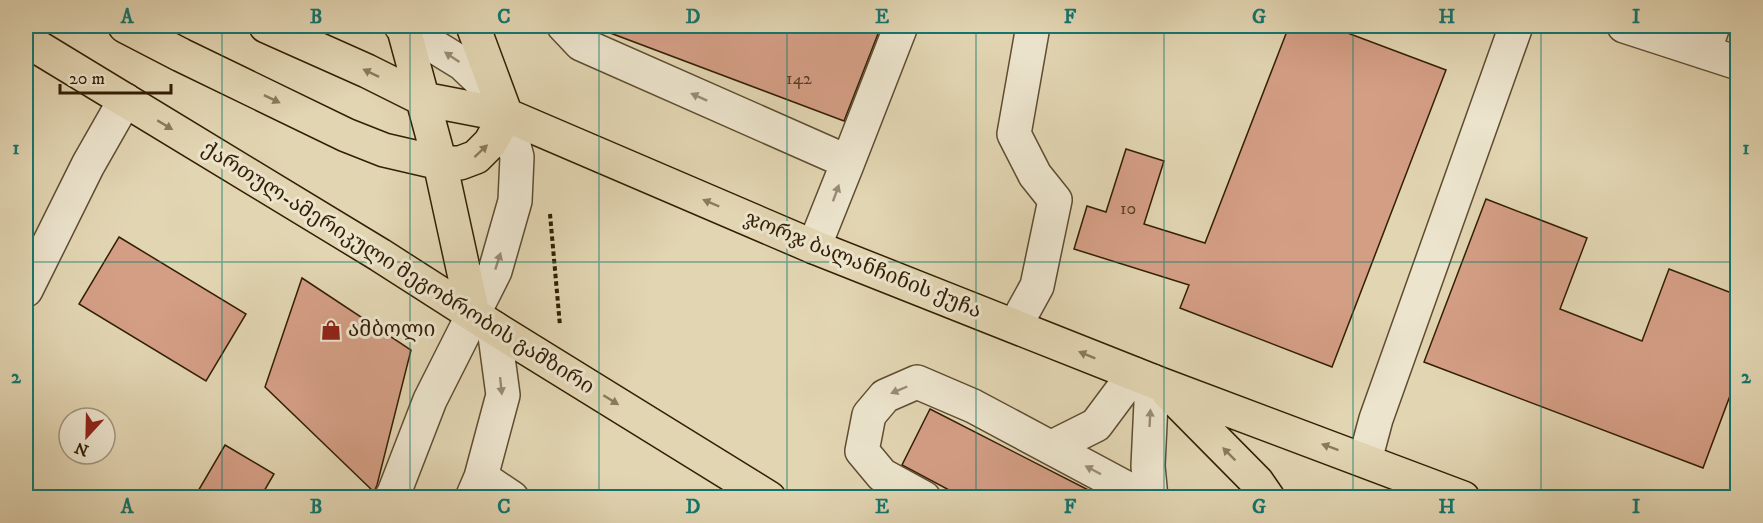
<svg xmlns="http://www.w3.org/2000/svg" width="1763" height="523" viewBox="0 0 1763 523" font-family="'IM FELL DW Pica','Noto Serif Georgian',serif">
<rect width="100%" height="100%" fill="#e2d5b2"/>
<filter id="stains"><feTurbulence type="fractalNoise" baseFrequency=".00333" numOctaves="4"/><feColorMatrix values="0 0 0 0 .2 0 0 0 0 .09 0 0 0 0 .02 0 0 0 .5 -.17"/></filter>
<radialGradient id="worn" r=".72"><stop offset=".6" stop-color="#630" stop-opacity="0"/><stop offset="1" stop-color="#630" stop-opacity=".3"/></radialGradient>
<path fill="#d49e85" stroke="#331f04" stroke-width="1.5" d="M598,26H881L844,121L597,28Z
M1289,26H1329L1446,70L1332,367L1180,308L1189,285L1074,249L1087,206L1106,212L1126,149L1164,161L1144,224L1205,243Z
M1486,199L1587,238L1560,309L1642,341L1669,269L1737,295V377L1703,468L1424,362Z
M119,237L246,314L206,381L79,304Z
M302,278L411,350L377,485L374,492L265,387Z
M930,409L1104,498H964L902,465Z
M225,445L274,474L260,498H194Z"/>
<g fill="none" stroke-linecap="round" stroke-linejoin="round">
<g stroke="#5f4c30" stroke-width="36">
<path id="minor" d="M564,26L581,44L848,162L814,247
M1624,26L1738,63
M1704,52L1713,26
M848,162L901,26
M26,290L88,165L125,100
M1015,326L1037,286L1055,200L1035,175L1014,134L1033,26
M1052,447L1096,425L1134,374
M1365,460L1376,419L1516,26
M481,477L512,498
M391,498L394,493L430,400L495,271L515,201L517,157L506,115L485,85L463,64L401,26
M472,498L481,477L503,395L494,328
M924,498L882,475L862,451L869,415L885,396L917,382L973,406L1145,498
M1151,498L1148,466L1152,381"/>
</g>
<g stroke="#331f04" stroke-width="36">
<path id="major" d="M125,26L181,55L346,135L384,150L440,163H460L476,157L490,143L506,115
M266,26L367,71L423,99L506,115L814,247L1160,384L1463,498
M403,26L440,163L473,314
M473,26L506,115
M26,40L380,255L494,328L769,498
M1168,392L1257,482L1268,498"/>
</g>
<path stroke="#331f04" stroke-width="4" stroke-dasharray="4.5 3" stroke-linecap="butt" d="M550,214L560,326"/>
<use href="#minor" stroke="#ece4cd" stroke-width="33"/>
<use href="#major" stroke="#e2d5b2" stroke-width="33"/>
</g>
<defs><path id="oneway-solid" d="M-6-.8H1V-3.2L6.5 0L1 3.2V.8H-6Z" transform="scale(1.5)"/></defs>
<g fill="#998b73">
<use href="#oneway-solid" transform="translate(452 57) rotate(-146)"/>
<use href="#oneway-solid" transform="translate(699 97) rotate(-156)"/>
<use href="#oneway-solid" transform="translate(836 193) rotate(-70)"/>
<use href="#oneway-solid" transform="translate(498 261) rotate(-72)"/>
<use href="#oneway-solid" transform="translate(501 386) rotate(84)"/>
<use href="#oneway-solid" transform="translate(899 390) rotate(157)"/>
<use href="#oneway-solid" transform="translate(1150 418) rotate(-87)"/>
<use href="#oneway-solid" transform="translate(1093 470) rotate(-152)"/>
</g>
<g fill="#8a7a5b">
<use href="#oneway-solid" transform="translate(371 73) rotate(-154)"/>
<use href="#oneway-solid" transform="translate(272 99) rotate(26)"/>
<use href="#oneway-solid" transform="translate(165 125) rotate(31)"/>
<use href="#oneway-solid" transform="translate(481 151) rotate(-43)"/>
<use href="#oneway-solid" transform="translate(711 203) rotate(-157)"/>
<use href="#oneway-solid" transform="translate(1087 355) rotate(-158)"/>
<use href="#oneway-solid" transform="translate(611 400) rotate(32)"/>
<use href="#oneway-solid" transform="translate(1330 447) rotate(-160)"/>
<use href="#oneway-solid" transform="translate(1229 454) rotate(-135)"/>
</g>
<path fill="none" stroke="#0f766e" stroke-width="1.5" stroke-opacity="0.55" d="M222,26V498M410,26V498M599,26V498M787,26V498M976,26V498M1164,26V498M1353,26V498M1541,26V498M26,262H1738"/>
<defs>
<g id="shop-bare" transform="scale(1.62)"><path d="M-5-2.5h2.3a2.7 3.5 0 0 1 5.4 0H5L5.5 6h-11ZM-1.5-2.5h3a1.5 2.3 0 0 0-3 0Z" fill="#8f2418" stroke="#ece4cd" stroke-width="2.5" paint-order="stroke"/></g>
</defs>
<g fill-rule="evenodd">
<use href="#shop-bare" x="331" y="330"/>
</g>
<g text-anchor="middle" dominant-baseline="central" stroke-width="6" stroke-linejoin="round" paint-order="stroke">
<g font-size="18" fill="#5b3f24">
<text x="799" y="79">142</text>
<text x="1128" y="209">10</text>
</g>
<g font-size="21" fill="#331f04" stroke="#ece4cd">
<text transform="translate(863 265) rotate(22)">ჯორჯ ბალანჩინის ქუჩა</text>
<text transform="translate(398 268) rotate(32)">ქართულ-ამერიკული მეგობრობის გამზირი</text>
</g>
<g font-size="21" fill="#331f04" stroke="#ece4cd" text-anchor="start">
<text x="348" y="330">ამბოლი</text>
</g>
</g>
<rect width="1763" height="523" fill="none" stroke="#e2d5b2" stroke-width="66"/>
<g transform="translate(87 436) rotate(202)"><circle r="28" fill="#ece4cd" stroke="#a2957d" stroke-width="1.5"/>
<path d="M0-4.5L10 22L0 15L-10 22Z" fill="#8f2418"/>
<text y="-9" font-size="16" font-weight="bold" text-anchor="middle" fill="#331f04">N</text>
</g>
<path d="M60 84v9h111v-9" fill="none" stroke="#331f04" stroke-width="3"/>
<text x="69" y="84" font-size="18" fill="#331f04" stroke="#ece4cd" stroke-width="4.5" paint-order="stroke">20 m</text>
<rect x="33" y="33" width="1697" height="457" fill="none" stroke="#0f766e" stroke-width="2"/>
<g font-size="20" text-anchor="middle" font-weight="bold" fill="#0f766e">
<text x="127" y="23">A</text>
<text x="316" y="23">B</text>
<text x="504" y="23">C</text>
<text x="693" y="23">D</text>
<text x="882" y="23">E</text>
<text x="1070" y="23">F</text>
<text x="1259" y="23">G</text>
<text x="1447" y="23">H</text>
<text x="1636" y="23">I</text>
<text x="16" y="154">1</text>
<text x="1746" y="154">1</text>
<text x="16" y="383">2</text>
<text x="1746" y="383">2</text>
<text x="127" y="513">A</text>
<text x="316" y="513">B</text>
<text x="504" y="513">C</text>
<text x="693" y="513">D</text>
<text x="882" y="513">E</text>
<text x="1070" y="513">F</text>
<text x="1259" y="513">G</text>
<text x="1447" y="513">H</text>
<text x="1636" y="513">I</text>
</g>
<rect width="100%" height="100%" filter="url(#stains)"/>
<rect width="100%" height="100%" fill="url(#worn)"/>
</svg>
